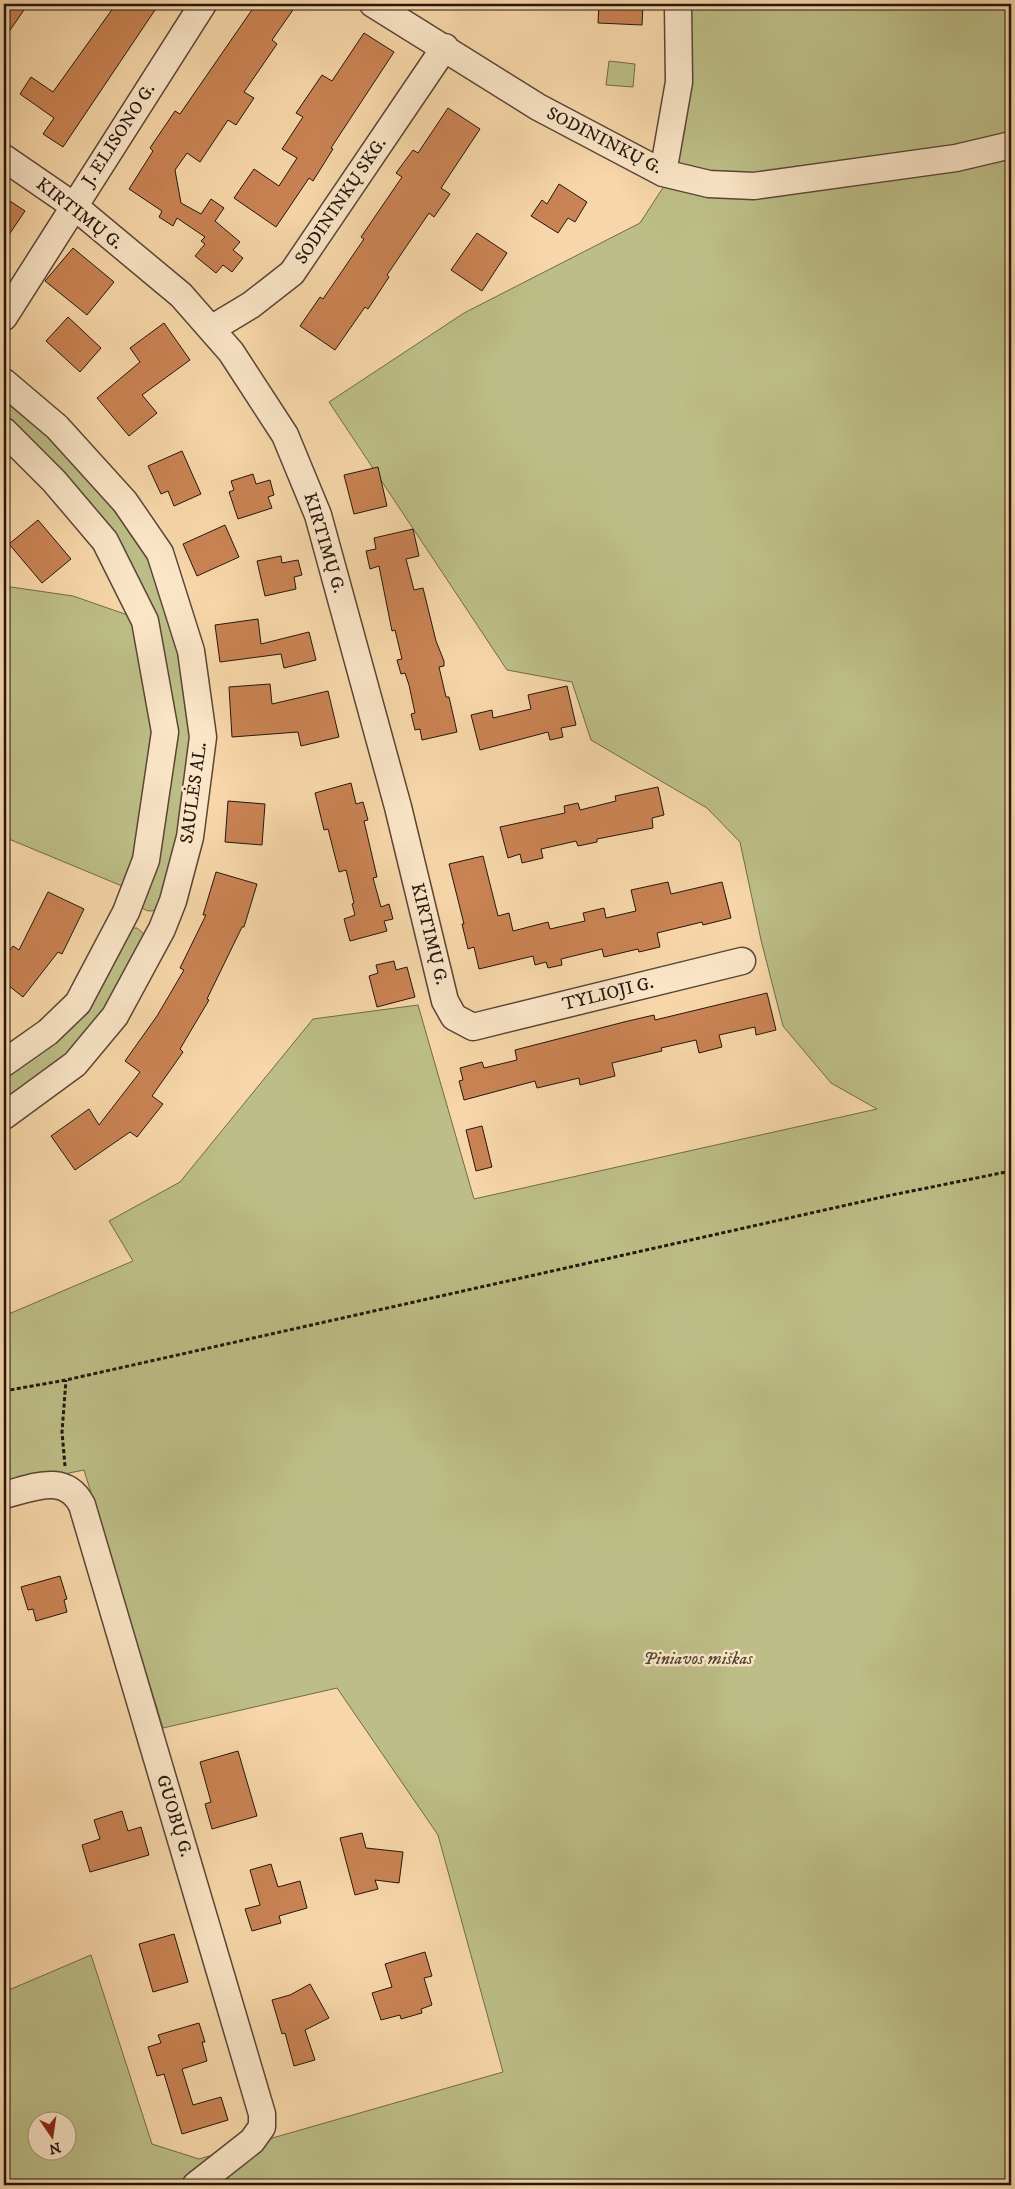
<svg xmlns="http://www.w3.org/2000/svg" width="1015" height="2189" viewBox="0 0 1015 2189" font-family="'IM FELL DW Pica',serif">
<rect width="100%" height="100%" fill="#f7d7a9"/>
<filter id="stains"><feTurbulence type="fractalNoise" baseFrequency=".004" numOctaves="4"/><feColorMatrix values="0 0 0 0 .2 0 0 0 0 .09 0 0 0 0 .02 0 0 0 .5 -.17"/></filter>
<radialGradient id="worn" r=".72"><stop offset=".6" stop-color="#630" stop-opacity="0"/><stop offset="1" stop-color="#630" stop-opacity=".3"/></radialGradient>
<path fill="#bdbe87" stroke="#706a4a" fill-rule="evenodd" d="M688,4H1011V2185H4V1992L91,1955L152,2144L199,2159L503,2072L438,1835L337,1688L163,1728L84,1470L4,1486V1316L133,1261L109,1221L180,1182L313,1019L418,1005L474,1199L877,1109L831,1083L783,1026L761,940L740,842L707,808L591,740L572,682L507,670L329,402L464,313L640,223L677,166L685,129ZM38,2122H68V2152H38Z
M609,61L635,64L633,87L606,85Z
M4,388L129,518L171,599L195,734L185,835L159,909C148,913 144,911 137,902L160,802L150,622L4,425Z
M4,586L73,596L145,621L165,732L134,891L4,837Z
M128,928H137L144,934L147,946L72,1059L4,1109V1071Z"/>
<path fill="#ca8354" stroke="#24160e" d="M4,4H28L4,39Z
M116,4H159L63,147L43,134L54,118L20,94L31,77L53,92Z
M256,4H297L272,40L277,44L244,92L254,98L236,125L228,120L200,162L187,153L175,170L181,203L201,214L211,199L224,208L215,221L240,242L233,250L243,258L232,272L223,265L216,273L195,256L205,244L201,241L205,237L177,218L173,226L159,217L162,211L129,189L153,151L150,148L175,111L180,114Z
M599,4H643L642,25L598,23Z
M364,33L394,52L331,148L333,149L313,181L309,178L276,227L234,198L254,169L279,186L297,158L282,149L303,117L296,113L322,75L332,81Z
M448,108L480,129L441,188L450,194L434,217L429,213L387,275L389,277L368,309L365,307L335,350L300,326L320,297L323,299L364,239L361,237L402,177L396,173L413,150L418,153Z
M559,184L587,202L575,222L568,218L558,233L531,216L542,200L547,204Z
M4,197L25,211L4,242Z
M477,233L507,253L482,291L451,270Z
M73,248L114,282L87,315L45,281Z
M68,317L101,348L80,372L46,341Z
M164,323L190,360L142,395L157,413L129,436L97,398L140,362L130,348Z
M182,451L201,494L174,506L168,491L161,494L148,466Z
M378,467L387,506L354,514L344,475Z
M253,474L256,484L270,480L274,495L268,497L272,508L238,519L229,492L234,490L231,481Z
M38,520L71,559L42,583L9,544Z
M225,525L239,557L197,576L183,544Z
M413,529L419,556L406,559L414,590L423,588L436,641L444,661V666L439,667L446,697H449L457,732L422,740L420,729L415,730L411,714L415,713L409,685L405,673L401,674L397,660L402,659L395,630L392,631L379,566L370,569L366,551L376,549L374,538Z
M281,556L282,563L298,560L302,575L294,577L296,589L265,596L257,561Z
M258,619L261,644L309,632L316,660L284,668L281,654L220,662L215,625Z
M270,684L272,704L328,691L339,737L301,746L298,732L232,737L229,687Z
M567,686L576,725L561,728L563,737L550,740L548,732L480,750L471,715L492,710L493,718L531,709L528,695Z
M351,783L356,804L363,802L368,820L364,821L377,877L373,878L381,907L389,904L393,919L384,921L387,931L350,941L344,919L355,915L352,904L354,903L346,870L339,872L328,829L324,830L315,793Z
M658,787L664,815L652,818L653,828L597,839V842L578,846L576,841L541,849L543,858L522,863L520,854L508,858L500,827L565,813L564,806L578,803L580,810L616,801L615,796Z
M228,801L265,804L262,845L225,842Z
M483,856L498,916L509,913L513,931L548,922L550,929L585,921L583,913L604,908L606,918L636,911L631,890L668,882L671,894L722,882L731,918L703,925L702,922L657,933L660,947L639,952L638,949L604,957L602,949L561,959L562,965L548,968L546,962L535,965L533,956L479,969L474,947L468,949L462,924H464L449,864Z
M216,872L257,884L244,927H242L207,999L209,1000L180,1049L183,1052L152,1096L163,1104L137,1137L130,1132L75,1170L51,1136L89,1109L99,1125L140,1072L125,1061L157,1016L184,970L180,968L206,915H203Z
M48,892L84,909L62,954L58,952L23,997L4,982V957L13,946L19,950Z
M394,961L396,970L407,967L415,997L377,1007L369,976L378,973L376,965Z
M767,993L776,1030L756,1035L755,1027L719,1035L722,1047L699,1053L696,1040L661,1048L662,1051L612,1063L615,1076L580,1085L579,1078L537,1088L535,1081L464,1100L459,1081L463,1080L460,1068L482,1062L484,1068L517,1060L515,1050L624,1022L654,1015L655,1020Z
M482,1126L492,1167L476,1171L466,1130Z
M60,1576L67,1599L64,1600L67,1612L36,1621L33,1609L28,1610L21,1587Z
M238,1751L257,1816L212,1829L205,1804L211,1802L200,1762Z
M122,1811L128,1831L141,1827L149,1855L90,1872L82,1845L100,1839L94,1820Z
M362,1833L366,1848L403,1852L399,1883L375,1880L378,1889L355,1895L340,1838Z
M271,1864L278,1887L300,1881L307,1908L279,1916L281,1923L252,1931L245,1909L260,1905L250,1870Z
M174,1934L188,1982L153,1992L139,1944Z
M425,1952L432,1976L424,1978L432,2005L421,2009L422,2013L401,2019L400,2015L381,2020L372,1993L392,1987L385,1964Z
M310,1984L329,2018L305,2030L315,2060L294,2066L285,2033L282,2034L272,2000L290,1995Z
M199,2023L205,2042H202L207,2061L182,2069L193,2105L221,2097L228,2120L182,2134L164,2074L157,2076L148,2047L161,2043L158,2035Z"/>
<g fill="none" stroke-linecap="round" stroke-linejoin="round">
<g stroke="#594635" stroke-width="29">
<path id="minor" d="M373,4L538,107L663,173L709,184L754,186L956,158L1011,145
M4,158L74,206L181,295L231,352L285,435L318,515L398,807L445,1001L454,1017L473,1027L742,961
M663,173L679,82L678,4
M4,317L203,4
M211,329L251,305L292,273L445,47
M4,382L57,427L96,470L125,502L160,553L191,651L203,737L190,837L173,901L162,929L115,1016L75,1064L4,1116
M4,431L54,481L105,541L145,621L165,732L146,860L126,912L78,1003L48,1032L4,1063
M4,1495C33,1488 65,1472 82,1505L262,2114V2127L252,2141L196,2185"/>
</g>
<path stroke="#24160e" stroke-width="3" stroke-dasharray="4 2.5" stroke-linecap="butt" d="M4,1391L66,1380L887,1196L1011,1171
M65,1466L62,1432L66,1380"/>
<use href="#minor" stroke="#fae5c7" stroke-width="26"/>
</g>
<g text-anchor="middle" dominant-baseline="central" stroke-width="5" stroke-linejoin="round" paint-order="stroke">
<g font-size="18" fill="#24160e" stroke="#fae5c7">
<text transform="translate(119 135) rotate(-57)">J. ELISONO G.</text>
<text transform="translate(604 141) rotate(27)">SODININKŲ G.</text>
<text transform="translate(341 201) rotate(-56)">SODININKŲ SKG.</text>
<text transform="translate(79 214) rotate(38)">KIRTIMŲ G.</text>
<text transform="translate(324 543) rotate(73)">KIRTIMŲ G.</text>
<text transform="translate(194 793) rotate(-82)">SAULĖS AL.</text>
<text transform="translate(429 934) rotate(76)">KIRTIMŲ G.</text>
<text transform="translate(608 994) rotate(-14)">TYLIOJI G.</text>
<text transform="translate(174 1816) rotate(73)">GUOBŲ G.</text>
</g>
<g font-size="18" font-style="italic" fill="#524832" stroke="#fae5c7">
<text x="698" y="1659">Piniavos miškas</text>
</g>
</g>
<rect width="1015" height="2189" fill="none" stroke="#f7d7a9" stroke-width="20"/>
<rect x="5" y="5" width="1005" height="2179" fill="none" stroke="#24160e" stroke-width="2.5"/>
<rect x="10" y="10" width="995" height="2169" fill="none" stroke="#24160e"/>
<g transform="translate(52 2136) rotate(167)"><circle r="24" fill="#fae5c7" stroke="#a4927d"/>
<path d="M0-4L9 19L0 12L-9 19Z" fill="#8f2418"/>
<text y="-8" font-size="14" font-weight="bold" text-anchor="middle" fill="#24160e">N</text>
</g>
<rect width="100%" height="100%" filter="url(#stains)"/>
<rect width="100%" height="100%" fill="url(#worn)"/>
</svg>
